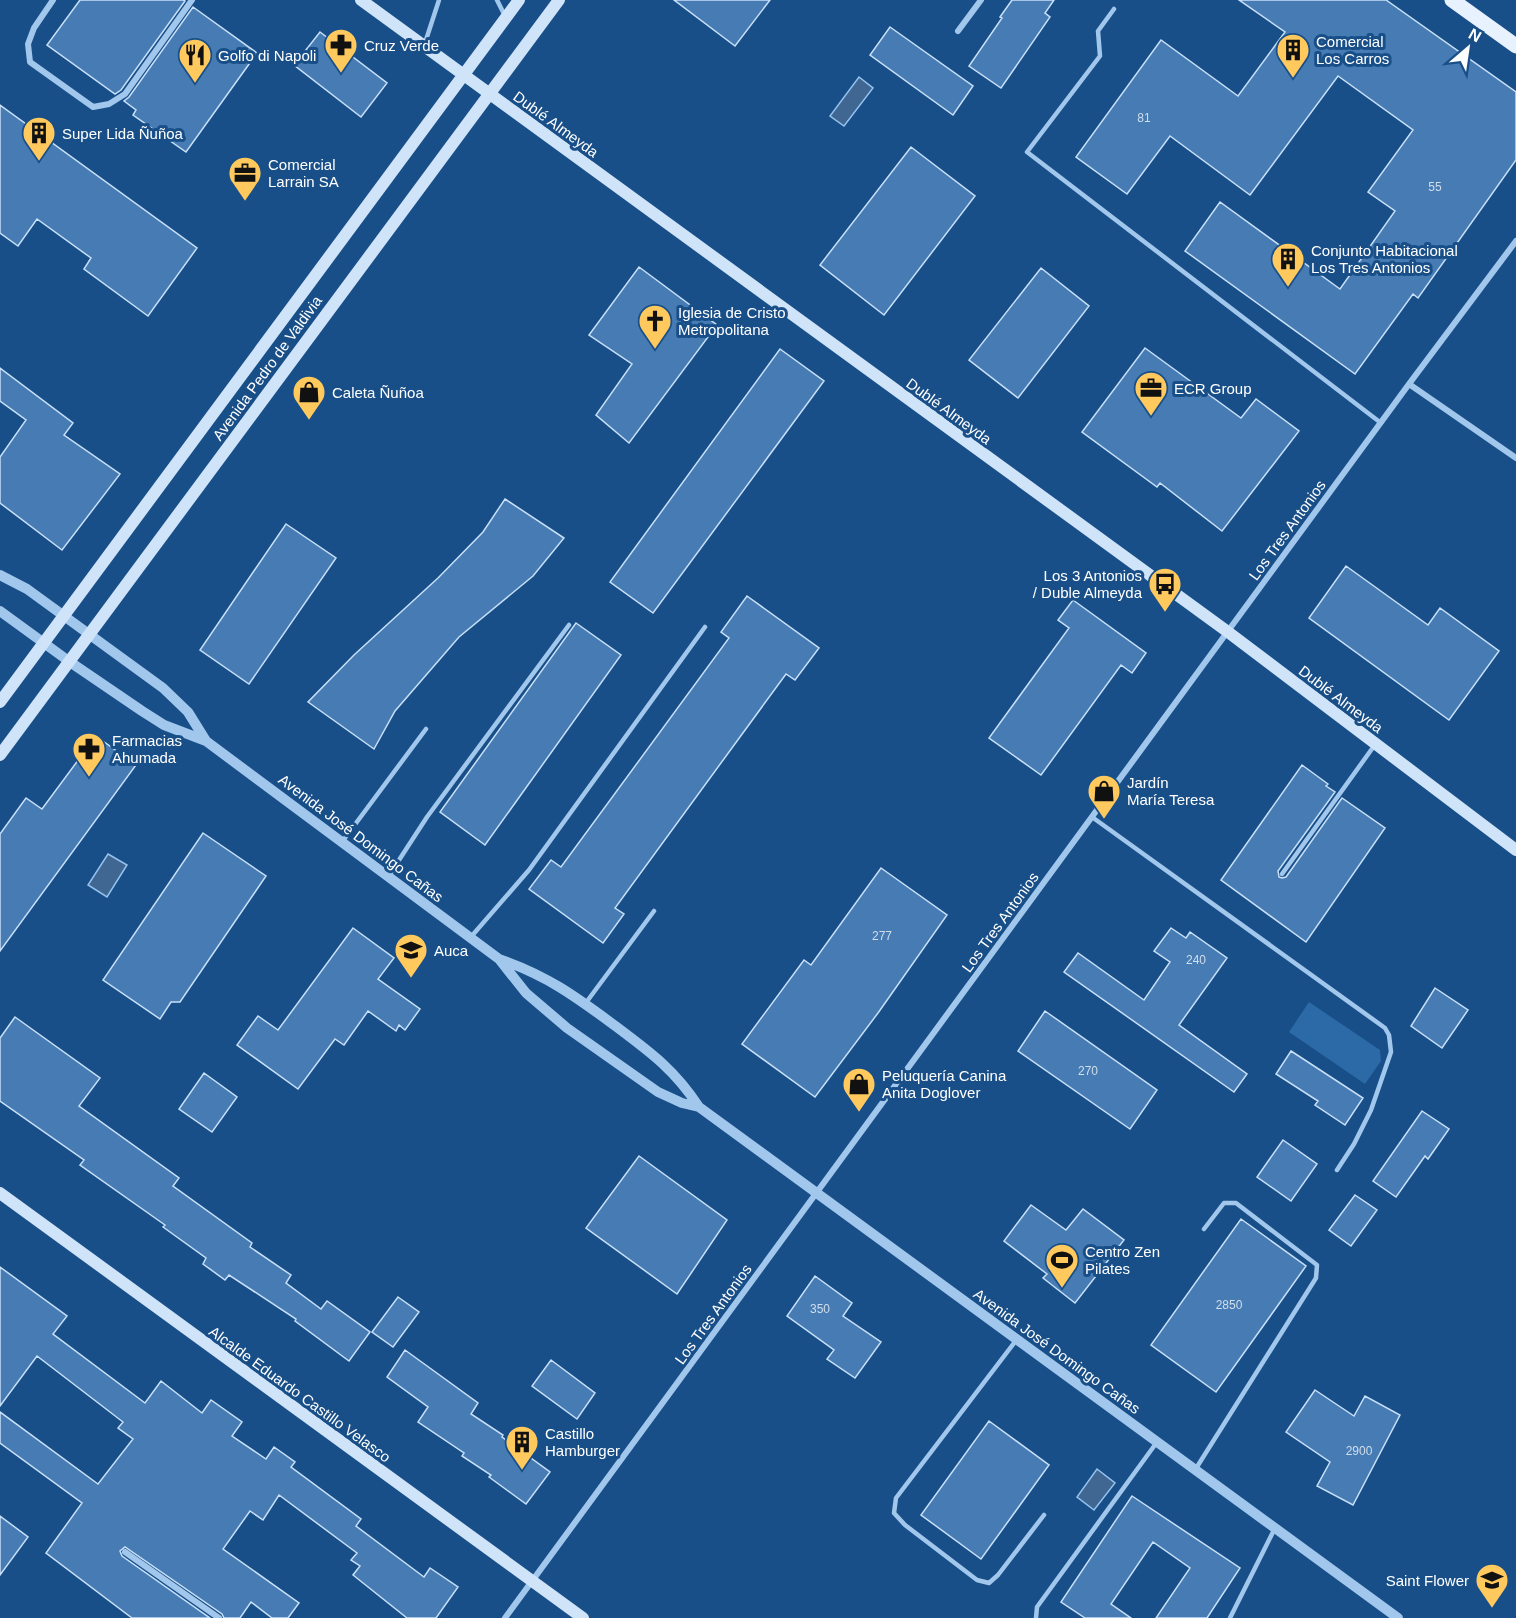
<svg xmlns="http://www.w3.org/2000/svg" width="1516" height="1618" viewBox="0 0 1516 1618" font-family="Arial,sans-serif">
<rect width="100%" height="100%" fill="#194f88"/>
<path fill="#2c69a7" d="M1309,1002L1380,1050L1381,1061L1365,1084L1289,1032Z"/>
<path fill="#406791" stroke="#95c3ef" stroke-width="1.5" d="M859,77L873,88L844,126L830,116Z
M108,854L127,865L107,897L88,885Z
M1097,1469L1115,1483L1094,1510L1077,1497Z"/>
<path fill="#467bb3" stroke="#c8e0f9" stroke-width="1.5" d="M80,0H183L185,1L121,90L115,94L47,45Z
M674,0H770L735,46Z
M1012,0H1054L1045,13L1050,17L1001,88L969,66L1002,18L1000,17Z
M1239,0H1386L1516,92V160L1418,298L1413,294L1355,374L1185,251L1220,202L1340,289L1395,211L1368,192L1413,130L1338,76L1250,195L1170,136L1127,194L1076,157L1161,40L1238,96L1285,32Z
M193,7L257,53L186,152L133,115L136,110L124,101L129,97Z
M890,27L973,86L953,115L870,55Z
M320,32L387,83L361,117L294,65Z
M0,105L197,248L148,316L84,269L91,258L37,219L18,246L0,233Z
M911,147L975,196L884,315L820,265Z
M639,267L717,325L629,443L596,415L632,364L589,335Z
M1041,268L1089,306L1018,398L969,360Z
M1145,348L1241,418L1256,399L1299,431L1222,531L1160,483L1157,487L1082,432Z
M780,349L824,381L653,613L610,582Z
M0,368L73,423L64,435L120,474L62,550L0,503V457L26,420L0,401Z
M505,499L564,538L533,576L459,637L395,711L374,749L308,702L354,655L438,578L483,532Z
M286,524L336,558L249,684L200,650Z
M1346,566L1428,625L1440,608L1499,651L1449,720L1309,618Z
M747,596L819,648L795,680L786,674L615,908L624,914L603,943L529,889L551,860L561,867L729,638L721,632Z
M1073,600L1146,653L1132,673L1121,665L1041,775L989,738L1069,628L1058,620Z
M576,623L621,655L485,845L440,812Z
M96,736L136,765L0,951V834L26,798L42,809Z
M1302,765L1328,784L1326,786L1335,792L1278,871L1279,877L1282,878L1286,877L1342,798L1385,828L1306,942L1221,880Z
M203,833L266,876L180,1002H171L160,1019L103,980Z
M881,868L947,915L878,1013L815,1097L742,1044L804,960L811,965Z
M353,928L394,958L378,979L420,1009L405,1030L399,1025L396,1031L368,1011L344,1045L335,1039L298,1089L237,1045L258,1016L278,1030Z
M1171,928L1186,938L1190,932L1227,958L1179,1025L1247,1074L1234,1092L1064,972L1078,953L1144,1000L1170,962L1154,951Z
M1435,988L1468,1010L1442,1048L1411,1026Z
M1045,1011L1157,1090L1130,1129L1018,1051Z
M15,1017L100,1078L79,1106L179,1178L173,1186L252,1243L250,1247L291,1275L286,1283L321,1309L327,1301L370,1332L349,1361L295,1321L296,1319L229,1275L225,1280L203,1264L206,1258L163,1227L165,1225L80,1165L84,1160L0,1101V1038Z
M1291,1051L1363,1098L1345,1125L1315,1105L1318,1101L1276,1074Z
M204,1073L237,1097L212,1132L179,1109Z
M1422,1111L1449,1129L1428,1159L1425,1156L1396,1197L1373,1181Z
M1283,1140L1317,1164L1291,1201L1257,1177Z
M639,1156L727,1220L677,1294L586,1228Z
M1355,1195L1377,1210L1351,1246L1329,1230Z
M1031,1205L1066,1230L1083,1209L1124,1240L1075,1303L1043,1278L1047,1274L1004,1241Z
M1241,1219L1306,1266L1216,1392L1151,1345Z
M0,1267L67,1316L53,1334L145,1403L161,1381L202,1413L211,1400L242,1422L232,1436L266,1459L274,1447L295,1462L291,1467L361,1519L356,1526L424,1577L430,1568L458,1587L436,1618H407L353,1575L360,1566L351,1560L357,1553L279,1495L263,1520L250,1511L223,1549L299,1603L288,1618H272L251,1602L240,1618H224L222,1614L125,1547L120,1551L122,1556L210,1618H132L46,1553L82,1503L0,1443V1412L98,1484L133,1439L118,1428L123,1422L37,1356L0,1406Z
M815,1276L852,1303L843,1316L881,1342L855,1378L827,1359L834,1350L787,1316Z
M398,1297L419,1312L393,1347L372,1332Z
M405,1350L478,1403L471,1414L503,1435L502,1437L550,1472L526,1504L489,1477L491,1475L462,1456L464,1453L418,1422L428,1407L387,1377Z
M551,1360L595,1393L577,1419L532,1386Z
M1315,1390L1354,1416L1365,1396L1400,1415L1353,1505L1317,1486L1330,1462L1286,1432Z
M989,1421L1049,1465L981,1559L921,1515Z
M1132,1496L1240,1568L1207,1618H1156L1190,1568L1153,1542L1111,1604L1131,1618H1085L1061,1602Z
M0,1516L28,1537L0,1575Z"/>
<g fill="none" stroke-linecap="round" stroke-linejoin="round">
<path stroke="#a2c7ed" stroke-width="4.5" d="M497,0L505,16
M1114,9L1098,31L1100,56L1027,152L1381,423
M425,43L439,0
M1092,817L1385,1028L1389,1035L1391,1052L1371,1110L1354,1144L1337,1170
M342,842L426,729
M1282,874L1374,746
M388,877L427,817L569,625
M470,938L529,870L705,627
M585,1004L654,911
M1017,1339L896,1498L894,1513L905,1525L977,1580L989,1583L998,1575L1044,1515
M1195,1470L1316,1278L1317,1265L1236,1203H1224L1204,1229
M1036,1618L1037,1607L1157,1442
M1230,1618L1275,1528"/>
<path stroke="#a2c7ed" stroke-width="6" d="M53,0L34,28L28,44L30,62L93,107L109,104L125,94L192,0
M958,31L981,0
M1409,384L1516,458
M125,1552L219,1618
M505,1618L1409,384L1516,241"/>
<path stroke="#a2c7ed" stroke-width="10" d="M0,575L27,589L163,688L188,712L206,741
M0,611L70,662L142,711L164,725L206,741L499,959L526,993L567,1028L658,1092L682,1103L699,1107
M499,959C546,975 575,996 614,1025C650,1052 674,1069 699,1107L1398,1618"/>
<path stroke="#cfe3f9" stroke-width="12" d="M361,0L1228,632L1516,850
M0,702L519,0
M0,755L559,0
M0,1193L583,1618"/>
<path stroke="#e8f2ff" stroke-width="15" d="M1452,0L1516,46"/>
</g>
<defs>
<g id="pharmacy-pin" transform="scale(1.725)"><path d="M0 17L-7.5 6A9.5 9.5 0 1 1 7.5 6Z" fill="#ffc95e" stroke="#194f88"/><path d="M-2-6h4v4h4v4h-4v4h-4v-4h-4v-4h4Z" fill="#111"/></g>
<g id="building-pin" transform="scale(1.725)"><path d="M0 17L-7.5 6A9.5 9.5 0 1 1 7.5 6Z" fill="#ffc95e" stroke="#194f88"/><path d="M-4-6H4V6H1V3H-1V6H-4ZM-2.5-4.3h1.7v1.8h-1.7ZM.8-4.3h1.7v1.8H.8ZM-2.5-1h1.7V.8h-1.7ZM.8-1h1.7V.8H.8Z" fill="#111"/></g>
<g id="restaurant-pin" transform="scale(1.725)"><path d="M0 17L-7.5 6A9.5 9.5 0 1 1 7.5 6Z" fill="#ffc95e" stroke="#194f88"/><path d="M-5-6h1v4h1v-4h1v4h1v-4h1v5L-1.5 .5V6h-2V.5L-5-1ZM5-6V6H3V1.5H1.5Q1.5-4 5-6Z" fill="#111"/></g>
<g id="office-pin" transform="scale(1.725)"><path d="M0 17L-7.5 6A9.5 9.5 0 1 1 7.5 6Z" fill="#ffc95e" stroke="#194f88"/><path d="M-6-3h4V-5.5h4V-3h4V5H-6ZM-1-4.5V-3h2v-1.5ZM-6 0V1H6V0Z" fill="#111"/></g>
<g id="church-pin" transform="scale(1.725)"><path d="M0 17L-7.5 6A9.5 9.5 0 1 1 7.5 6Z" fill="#ffc95e" stroke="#194f88"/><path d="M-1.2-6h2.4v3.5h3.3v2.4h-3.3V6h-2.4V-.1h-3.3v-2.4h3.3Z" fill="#111"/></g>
<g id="shop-pin" transform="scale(1.725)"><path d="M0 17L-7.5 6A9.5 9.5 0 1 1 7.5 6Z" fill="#ffc95e" stroke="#194f88"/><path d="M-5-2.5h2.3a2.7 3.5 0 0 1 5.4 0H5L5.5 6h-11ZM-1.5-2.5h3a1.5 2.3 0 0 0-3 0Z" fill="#111"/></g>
<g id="bus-pin" transform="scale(1.725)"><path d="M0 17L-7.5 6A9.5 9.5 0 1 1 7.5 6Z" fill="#ffc95e" stroke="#194f88"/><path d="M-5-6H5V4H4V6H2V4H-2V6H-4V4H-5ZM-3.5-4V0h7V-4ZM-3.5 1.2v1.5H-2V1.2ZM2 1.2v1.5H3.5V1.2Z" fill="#111"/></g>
<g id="school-pin" transform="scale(1.725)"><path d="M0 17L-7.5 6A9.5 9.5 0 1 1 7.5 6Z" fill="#ffc95e" stroke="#194f88"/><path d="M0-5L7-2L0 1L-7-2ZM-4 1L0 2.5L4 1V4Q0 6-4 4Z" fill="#111"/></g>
<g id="stadium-pin" transform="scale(1.725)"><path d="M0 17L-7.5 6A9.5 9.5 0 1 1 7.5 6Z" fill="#ffc95e" stroke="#194f88"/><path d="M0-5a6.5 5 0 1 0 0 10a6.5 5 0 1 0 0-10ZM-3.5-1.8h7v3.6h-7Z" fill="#111"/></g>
</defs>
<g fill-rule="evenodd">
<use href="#pharmacy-pin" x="341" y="45"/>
<use href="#building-pin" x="1293" y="50"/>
<use href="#restaurant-pin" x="195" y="55"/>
<use href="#building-pin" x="39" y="133"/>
<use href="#office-pin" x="245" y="173"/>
<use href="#building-pin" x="1288" y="259"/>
<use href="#church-pin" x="655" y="321"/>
<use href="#office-pin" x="1151" y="388"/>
<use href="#shop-pin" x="309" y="392"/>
<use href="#bus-pin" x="1165" y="584"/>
<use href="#pharmacy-pin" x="89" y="749"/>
<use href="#shop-pin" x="1104" y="791"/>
<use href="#school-pin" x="411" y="950"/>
<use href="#shop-pin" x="859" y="1084"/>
<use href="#stadium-pin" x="1062" y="1260"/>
<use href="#building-pin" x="522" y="1442"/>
<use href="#school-pin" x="1492" y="1580"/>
</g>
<g text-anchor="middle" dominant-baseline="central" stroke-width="6" stroke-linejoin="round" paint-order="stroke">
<g font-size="12" fill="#d1deec">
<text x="1144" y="118">81</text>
<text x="1435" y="187">55</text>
<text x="882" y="936">277</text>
<text x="1196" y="960">240</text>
<text x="1088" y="1071">270</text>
<text x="1229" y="1305">2850</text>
<text x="820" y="1309">350</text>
<text x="1359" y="1451">2900</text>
</g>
<g font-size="15" fill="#fff" stroke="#194f88" text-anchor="start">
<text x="1316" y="41">Comercial<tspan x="1316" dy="17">Los Carros</tspan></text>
<text x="364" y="45">Cruz Verde</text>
<text x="218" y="55">Golfo di Napoli</text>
<text x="62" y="133">Super Lida Ñuñoa</text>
<text x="268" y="164">Comercial<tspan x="268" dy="17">Larrain SA</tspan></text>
<text x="1311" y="250">Conjunto Habitacional<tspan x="1311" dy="17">Los Tres Antonios</tspan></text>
<text x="678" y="312">Iglesia de Cristo<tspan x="678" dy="17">Metropolitana</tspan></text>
<text x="1174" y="388">ECR Group</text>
<text x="332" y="392">Caleta Ñuñoa</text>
<text x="1142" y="575" text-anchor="end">Los 3 Antonios<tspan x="1142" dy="17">/ Duble Almeyda</tspan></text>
<text x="112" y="740">Farmacias<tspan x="112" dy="17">Ahumada</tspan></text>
<text x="1127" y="782">Jardín<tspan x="1127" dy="17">María Teresa</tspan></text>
<text x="434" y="950">Auca</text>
<text x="882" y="1075">Peluquería Canina<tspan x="882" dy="17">Anita Doglover</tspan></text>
<text x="1085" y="1251">Centro Zen<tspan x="1085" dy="17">Pilates</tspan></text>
<text x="545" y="1433">Castillo<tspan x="545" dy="17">Hamburger</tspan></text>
<text x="1469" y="1580" text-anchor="end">Saint Flower</text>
</g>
<g font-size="15" fill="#fff" stroke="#194f88">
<text transform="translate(556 124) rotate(36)">Dublé Almeyda</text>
<text transform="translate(267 368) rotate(-54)">Avenida Pedro de Valdivia</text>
<text transform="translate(949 411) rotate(36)">Dublé Almeyda</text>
<text transform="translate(1287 530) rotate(-54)">Los Tres Antonios</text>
<text transform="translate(1341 699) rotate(37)">Dublé Almeyda</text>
<text transform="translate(361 838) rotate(37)">Avenida José Domingo Cañas</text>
<text transform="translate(1000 922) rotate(-54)">Los Tres Antonios</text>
<text transform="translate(713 1314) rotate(-54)">Los Tres Antonios</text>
<text transform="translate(1057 1351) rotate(36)">Avenida José Domingo Cañas</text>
<text transform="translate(300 1394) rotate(36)">Alcalde Eduardo Castillo Velasco</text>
</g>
</g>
<g transform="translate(1468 48) rotate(29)" stroke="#194f88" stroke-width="4.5" paint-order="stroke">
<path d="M0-4.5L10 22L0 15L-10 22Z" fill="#ffffff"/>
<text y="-9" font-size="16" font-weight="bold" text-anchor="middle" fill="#ffffff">N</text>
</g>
</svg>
